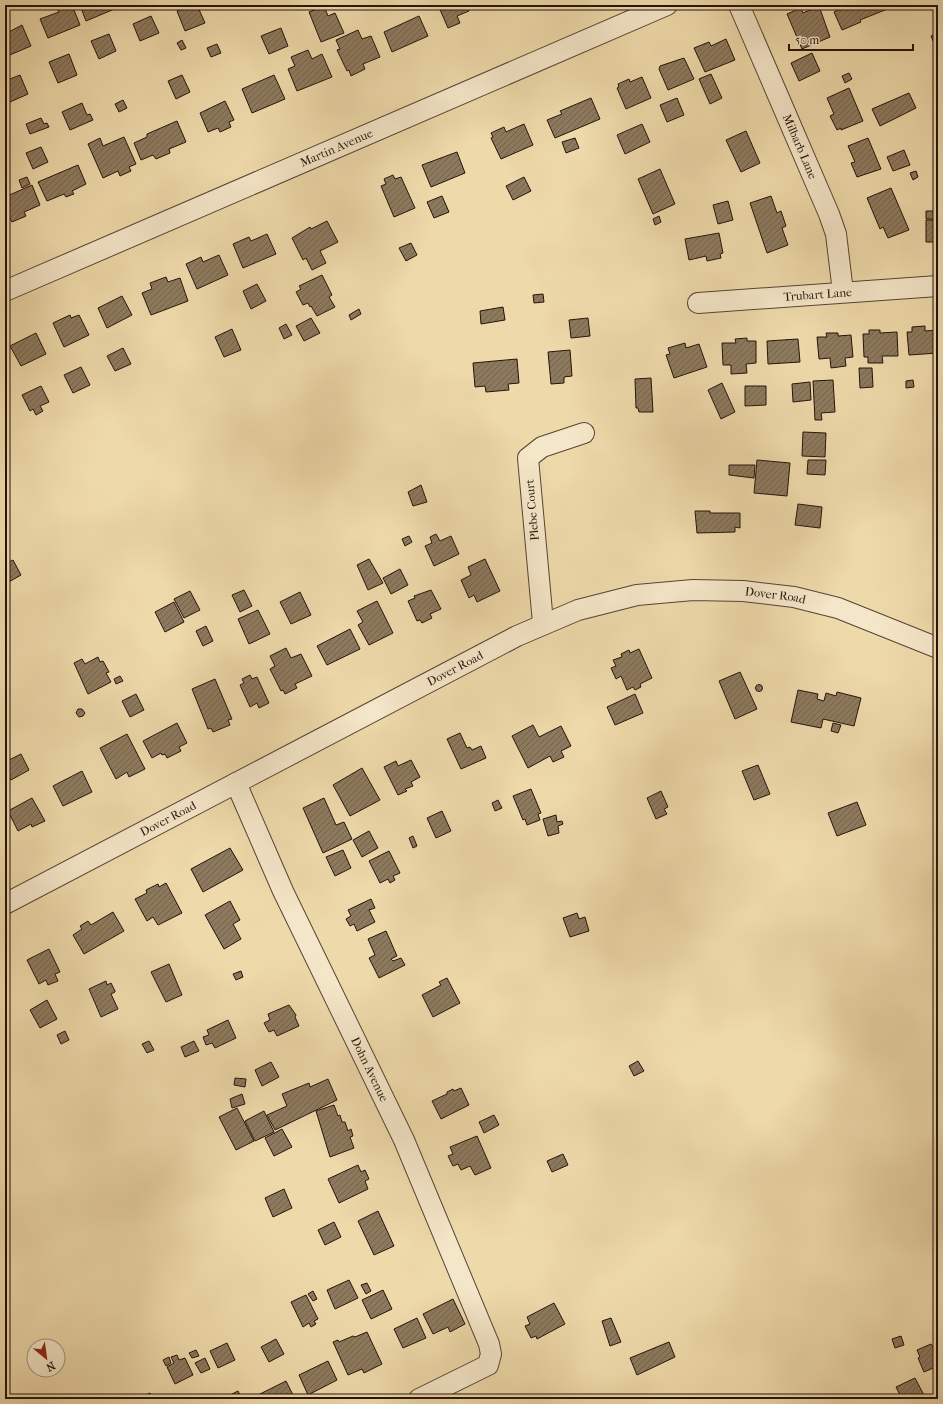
<svg xmlns="http://www.w3.org/2000/svg" width="943" height="1404" viewBox="0 0 943 1404" font-family="'IM FELL French Canon',serif">
<defs>
<pattern id="building-hatch" width="6" height="6" patternUnits="userSpaceOnUse"><rect width="6" height="6" fill="#8d7a5e"/><path d="M-1 1l2-2M0 6l6-6M5 7l2-2" fill="none" stroke="#73634c"/></pattern>
</defs>
<rect width="100%" height="100%" fill="#eed9aa"/>
<filter id="stains"><feTurbulence type="fractalNoise" baseFrequency=".005" numOctaves="4"/><feColorMatrix values="0 0 0 0 .2 0 0 0 0 .09 0 0 0 0 .02 0 0 0 .5 -.17"/></filter>
<radialGradient id="worn" r=".72"><stop offset=".6" stop-color="#630" stop-opacity="0"/><stop offset="1" stop-color="#630" stop-opacity=".3"/></radialGradient>
<path fill="url(#building-hatch)" stroke="#24130b" d="M67,5H72L80,25L48,38L40,19L59,12L57,9Z
M80,5H118L119,7L86,21Z
M191,5H197L205,23L185,31L177,11Z
M438,5H470L467,7L469,11L457,16L460,23L448,28Z
M850,5H894L895,6L860,20L861,22L842,30L834,12Z
M324,6L328,16L335,13L344,33L321,42L309,12Z
M819,6L830,37L802,49L787,14L801,8L803,13Z
M151,16L159,33L140,41L133,24Z
M419,16L428,36L392,52L384,32Z
M22,25L31,46L5,57V34Z
M281,28L288,46L269,54L261,36Z
M358,30L362,39L371,36L380,57L363,64L365,69L351,76L349,70L347,71L337,50L340,49L336,40Z
M938,33V47L936,48L931,36Z
M109,34L116,51L99,59L91,41Z
M726,39L735,60L705,72L694,48L709,42L711,46Z
M182,40L186,48L181,50L177,43Z
M217,44L221,53L211,57L207,48Z
M308,50L312,59L322,54L332,77L297,91L288,69L295,66L291,57Z
M812,53L820,71L799,81L791,63Z
M69,54L77,75L58,83L49,62Z
M684,58L694,79L668,90L659,69L660,66Z
M849,73L852,79L845,83L842,76Z
M711,74L722,98L710,104L699,79Z
M20,75L28,94L10,102L5,90V81Z
M182,75L190,92L176,99L168,81Z
M274,75L285,99L252,113L242,89Z
M642,77L651,98L626,109L617,88L619,87L618,84L629,79L630,82Z
M849,88L863,121L841,130V128L837,130L830,116L834,114L827,98Z
M909,93L916,108L880,126L872,109Z
M591,98L600,119L555,138L547,120L562,114L560,111Z
M677,98L684,115L667,122L660,105Z
M123,100L127,108L119,112L115,104Z
M225,101L234,120L229,122L231,127L220,132L218,128L208,132L200,113Z
M82,103L87,115L90,114L93,120L70,130L62,112Z
M41,118L44,124L47,123L49,127L30,134L26,124Z
M177,121L186,142L169,149L170,153L156,159L153,155L141,160L134,143L147,137V134Z
M524,124L533,145L501,159L491,138L493,137L491,133L504,127L506,132Z
M642,124L650,142L625,154L617,135Z
M746,131L760,163L741,172L726,140Z
M124,137L136,164L129,167L131,171L120,176L118,171L103,178L88,144L100,138L103,146Z
M575,138L579,148L566,153L562,142Z
M868,138L881,169L857,177L851,163L855,162L848,146Z
M41,147L48,162L33,169L26,153Z
M904,150L910,165L893,171L887,157Z
M457,152L465,173L431,187L422,165Z
M78,165L86,184L72,191L74,194L71,195L66,197L64,194L47,201L38,182Z
M660,169L675,204L653,214L638,179Z
M916,171L918,177L913,180L910,173Z
M393,175L395,179L401,177L415,208L394,217L381,186L386,184L384,179Z
M27,177L30,184L22,188L19,180Z
M524,177L531,191L513,200L506,186Z
M32,185L40,205L24,212L26,216L12,222L5,209V197Z
M891,188L909,230L888,238L883,227L880,229L867,198Z
M442,196L449,212L434,218L427,202Z
M771,196L777,213L781,211L786,226L782,228L788,245L767,253L750,203Z
M728,201L733,220L718,224L713,205Z
M926,211H933L934,219H926Z
M659,216L661,222L655,225L653,219Z
M926,220H938V242H926Z
M327,221L338,242L320,251L326,263L312,270L306,258L303,260L292,238L310,227L311,229Z
M719,233L723,253L720,254L721,258L707,261L706,256L689,260L685,239Z
M267,234L276,254L243,268L233,244L249,237L251,241Z
M411,243L417,255L406,261L399,248Z
M219,255L228,275L197,289L186,264L201,257L203,262Z
M322,275L332,295L329,297L335,307L317,316L311,306L310,307L308,303L303,305L296,292L301,289L299,286Z
M166,277L168,282L180,278L188,301L151,315L142,293L152,289L150,283Z
M257,284L266,301L251,309L243,291Z
M543,294L544,302L534,303L533,295Z
M122,296L132,315L107,328L98,308Z
M503,307L505,320L481,324L480,311Z
M359,309L361,314L351,320L349,315Z
M70,315L71,318L79,315L89,335L64,347L53,323Z
M311,318L320,333L304,341L296,326Z
M588,318L590,336L571,338L569,320Z
M286,324L292,335L284,339L279,328Z
M925,326V331L938,330V353L909,355L907,332H912V327Z
M232,329L241,350L224,357L215,337Z
M869,330H880V333L897,332L898,356H882L883,363H868V357H864L863,334H869Z
M36,333L46,354L21,366L10,346Z
M826,333H838V336L851,335L853,357L845,358L846,366L831,368L830,358L819,359L817,337H827Z
M747,338V341H756V363L746,364L747,373L731,374V365H723L722,343H736L735,339Z
M798,339L800,362L768,364L767,341Z
M685,343L686,348L699,344L707,367L674,378L666,355L670,354L668,348Z
M123,348L131,364L115,371L107,356Z
M570,350L572,376L564,377V383L551,384L548,352Z
M517,359L519,383L508,384L509,390L486,392L485,386L475,387L473,363Z
M81,367L90,385L73,393L64,375Z
M859,368H872L873,387L860,388Z
M651,378L653,412H639L638,408H636L635,379Z
M833,380L835,412L821,413L822,420H815L813,381Z
M913,380L914,387L906,388V381Z
M810,382L811,400L793,402L792,384Z
M722,383L735,412L721,419L708,390Z
M41,386L49,402L40,406L43,411L36,415L33,409L30,411L22,395Z
M745,386H766V405L745,406Z
M803,432L826,433L825,457L802,456Z
M757,460L790,463L787,496L754,493Z
M808,460H826L825,475L807,474Z
M729,465H755L754,478L729,475Z
M421,485L427,502L413,506L408,492Z
M798,504L822,507L820,528L795,525Z
M695,511H710V513H740V528L735,527V532L697,533Z
M436,534L440,541L451,536L459,554L434,566L425,546L432,543L430,537Z
M409,536L412,542L405,546L402,539Z
M369,559L383,583L368,590L357,565Z
M485,559L500,591L477,602L474,595L469,598L461,580L471,575L468,567Z
M13,560L21,575L7,583L5,579V564Z
M400,569L408,585L391,594L383,578Z
M244,590L252,606L240,612L232,595Z
M431,590L441,609L430,614L432,618L422,623L420,620L417,621L408,601L415,598L414,596Z
M190,591L200,610L184,618L174,599Z
M300,592L311,615L291,624L280,602Z
M377,601L393,633L369,645L358,625L363,622L357,611Z
M174,602L184,622L165,632L155,612Z
M258,610L270,634L249,644L238,619Z
M206,626L213,641L203,646L196,631Z
M350,629L360,649L327,665L317,646Z
M286,648L291,658L301,654L312,676L295,684L297,688L285,694L283,690L281,691L270,669L275,666L270,656Z
M639,649L652,678L640,684L641,687L635,690L633,687L627,690L621,676L616,679L611,668L616,666L613,660L622,657L621,654L629,650L630,653Z
M98,657L100,662L103,661L109,672L106,673L111,682L88,694L74,663L82,659L85,664Z
M740,672L757,709L735,719L719,681Z
M250,675L252,679L257,677L269,703L259,708L257,703L250,707L240,685L244,683L242,679Z
M120,676L123,681L116,684L114,679Z
M215,679L232,719L228,720L230,725L213,732L211,728L208,729L192,689Z
M755.5 688a3.5 3.5 0 1 1 7 0a3.5 3.5 0 1 1-7 0Z
M798,690L818,694L817,699L824,701L826,693L836,696L837,692L861,698L854,726L823,719L821,728L791,722Z
M136,694L144,710L130,717L122,701Z
M635,694L643,713L615,725L607,707Z
M78,709H82L85,713L83,716L79,717L76,713Z
M177,723L187,743L179,747L181,751L167,758L165,754L162,755L161,753L152,758L143,741Z
M833,723L841,725L838,733L831,731Z
M533,725L539,737L561,726L571,746L561,751L564,757L553,762L550,756L528,768L512,736Z
M460,733L467,748L470,747L472,750L481,746L486,758L461,769L447,739Z
M127,734L145,769L129,777L127,772L116,779L100,748Z
M21,754L29,770L11,780L5,767V762Z
M411,760L420,777L411,782L413,786L405,789L407,791L398,795L384,767L396,761L398,766Z
M758,765L770,794L754,800L742,771Z
M362,768L380,800L350,816L333,785Z
M82,771L92,792L63,806L53,786Z
M531,789L541,813L538,814L540,820L527,825L525,819L523,820L513,796Z
M661,791L668,807L664,809L667,814L656,819L647,798Z
M32,798L45,821L32,827L31,824L18,831L8,811Z
M324,798L336,825L344,822L352,839L323,853L303,808Z
M498,800L502,808L495,811L492,803Z
M857,802L866,825L837,836L828,813Z
M442,811L451,831L436,838L427,818Z
M556,815L557,822L562,821L563,824L558,826L559,833L548,836L543,819Z
M369,831L378,848L362,857L353,840Z
M413,836L417,846L413,848L409,838Z
M230,848L243,870L203,892L191,869Z
M343,850L351,868L335,876L326,857Z
M389,851L400,873L393,876L395,880L390,883L388,879L380,883L369,861Z
M166,883L182,913L158,925L153,917L147,921L135,899L147,893L146,890L158,884L159,887Z
M371,899L375,908L369,910L375,922L357,931L354,924L350,926L346,919L351,916L348,910Z
M230,901L240,920L233,924L241,939L224,949L205,915Z
M113,912L124,931L84,954L73,935L82,929L80,926L88,921L91,925Z
M577,913L579,919L585,917L589,931L570,937L563,918Z
M386,931L397,956L391,959L393,961L401,958L405,965L379,978L369,958L375,955L368,939Z
M49,949L60,972L55,974L58,981L48,985L46,980L39,984L27,960Z
M169,964L182,995L166,1002L151,972Z
M241,971L243,977L236,980L233,974Z
M447,978L460,1003L433,1017L422,995L441,985L439,982Z
M106,981L107,985L111,983L115,991V992L111,994L118,1009L101,1017L89,989Z
M47,1000L57,1019L40,1028L30,1010Z
M289,1005L296,1015L295,1017L299,1026L277,1036L274,1030L269,1032L264,1023L270,1020L268,1014Z
M228,1020L236,1038L215,1048L212,1043L206,1045L203,1037L209,1035L207,1030Z
M65,1031L69,1040L61,1044L57,1035Z
M149,1041L154,1050L147,1053L142,1044Z
M194,1041L199,1051L185,1057L181,1047Z
M638,1061L644,1071L634,1076L629,1066Z
M271,1062L279,1077L262,1086L255,1070Z
M235,1078L246,1079L245,1087L234,1085Z
M328,1079L337,1100L275,1130L267,1115L287,1106L282,1094L309,1083L310,1087Z
M461,1088L469,1105L441,1119L432,1101L447,1094V1092L453,1089L454,1091Z
M242,1094L245,1104L232,1108L230,1099Z
M334,1105L338,1116L340,1115L342,1122H345L348,1131L351,1129L353,1136L350,1137L354,1148L330,1157L316,1111Z
M237,1108L254,1141L236,1150L219,1117Z
M264,1111L274,1132L255,1141L245,1121Z
M494,1115L499,1125L484,1133L479,1122Z
M282,1129L292,1147L274,1156L265,1138Z
M477,1136L491,1168L475,1175L470,1166L461,1170L458,1164L453,1166L448,1156L453,1154L450,1147Z
M563,1154L568,1165L552,1172L547,1161Z
M358,1165L361,1172L365,1170L369,1179L365,1181L368,1189L339,1203L328,1179Z
M284,1189L292,1208L273,1217L265,1198Z
M378,1211L394,1246L374,1255L358,1221Z
M334,1222L341,1237L325,1245L318,1230Z
M349,1280L358,1298L335,1309L327,1290Z
M367,1283L371,1291L366,1294L361,1285Z
M383,1290L392,1309L371,1319L362,1300Z
M313,1291L317,1299L313,1301L308,1294Z
M306,1295L318,1319L314,1321L316,1324L311,1327L309,1323L303,1327L291,1302Z
M453,1299L465,1324L450,1332L448,1327L433,1334L423,1314Z
M554,1303L565,1324L537,1339L536,1336L531,1338L525,1326L530,1324L527,1317Z
M417,1318L426,1338L403,1348L394,1329Z
M611,1318L621,1342L610,1346L602,1321Z
M367,1332L382,1364L364,1373L362,1369L348,1375L333,1342L338,1340L339,1342L353,1336L355,1337Z
M901,1336L904,1345L895,1348L892,1339Z
M276,1339L284,1354L269,1362L261,1347Z
M669,1342L675,1357L637,1375L630,1358Z
M227,1343L235,1360L218,1368L210,1351Z
M931,1344L938,1354V1366L924,1372L918,1358L920,1357L917,1350Z
M196,1350L199,1356L192,1358L189,1353Z
M177,1355L179,1360L185,1358L193,1375L175,1384L167,1367L174,1363L171,1357Z
M169,1357L171,1363L166,1366L163,1360Z
M205,1358L210,1369L201,1373L195,1363Z
M328,1361L337,1380L308,1395L299,1375Z
M915,1378L926,1399H902L896,1387Z
M286,1381L295,1399H260L258,1395Z
M238,1391L242,1399H222Z
M150,1393L153,1399H137Z"/>
<g fill="none" stroke-linecap="round" stroke-linejoin="round">
<g stroke="#564433" stroke-width="22">
<g id="minor">
<path id="s1" d="M739,5L829,214L836,234L843,292"/>
<path id="s2" d="M5,291L667,5"/>
<path id="s3" d="M698,303L938,286"/>
<path d="M543,623L528,458L542,447L584,433"/>
<path id="s4" d="M236,783L283,891L404,1140L489,1344L491,1354L488,1365L419,1399"/>
<path id="s5" d="M5,904L517,636L578,610L637,595L693,590L743,591L794,597L838,608L938,648"/>
</g>
</g>
<use href="#minor" stroke="#f4e6c8" stroke-width="20"/>
</g>
<g text-anchor="middle" dominant-baseline="central" stroke-width="3" stroke-linejoin="round" paint-order="stroke">
<g font-size="12" fill="#24130b" stroke="#f4e6c8">
<text stroke="none"><textPath href="#s1" startOffset="154">Milbarb Lane</textPath></text>
<text stroke="none"><textPath href="#s2" startOffset="361">Martin Avenue</textPath></text>
<text stroke="none"><textPath href="#s3" startOffset="120">Trubart Lane</textPath></text>
<text transform="translate(532 510) rotate(-95)">Plebe Court</text>
<text stroke="none"><textPath href="#s5" startOffset="844">Dover Road</textPath></text>
<text stroke="none"><textPath href="#s5" startOffset="508">Dover Road</textPath></text>
<text stroke="none"><textPath href="#s5" startOffset="184">Dover Road</textPath></text>
<text stroke="none"><textPath href="#s4" startOffset="316">Dohn Avenue</textPath></text>
</g>
</g>
<rect width="943" height="1404" fill="none" stroke="#eed9aa" stroke-width="20"/>
<rect x="6" y="6" width="931" height="1392" fill="none" stroke="#24130b" stroke-width="2"/>
<rect x="10" y="10" width="923" height="1384" fill="none" stroke="#24130b"/>
<g transform="translate(46 1358) rotate(151)"><circle r="19" fill="#f4e6c8" stroke="#a1927c"/>
<path d="M0-3L7 15L0 10L-7 15Z" fill="#8f2418"/>
<text y="-6" font-size="11" font-weight="bold" text-anchor="middle" fill="#24130b">N</text>
</g>
<path d="M789 44v6h124v-6" fill="none" stroke="#24130b" stroke-width="2"/>
<text x="795" y="44" font-size="12" fill="#24130b" stroke="#f4e6c8" stroke-width="3" paint-order="stroke">50 m</text>
<rect width="100%" height="100%" filter="url(#stains)"/>
<rect width="100%" height="100%" fill="url(#worn)"/>
</svg>
